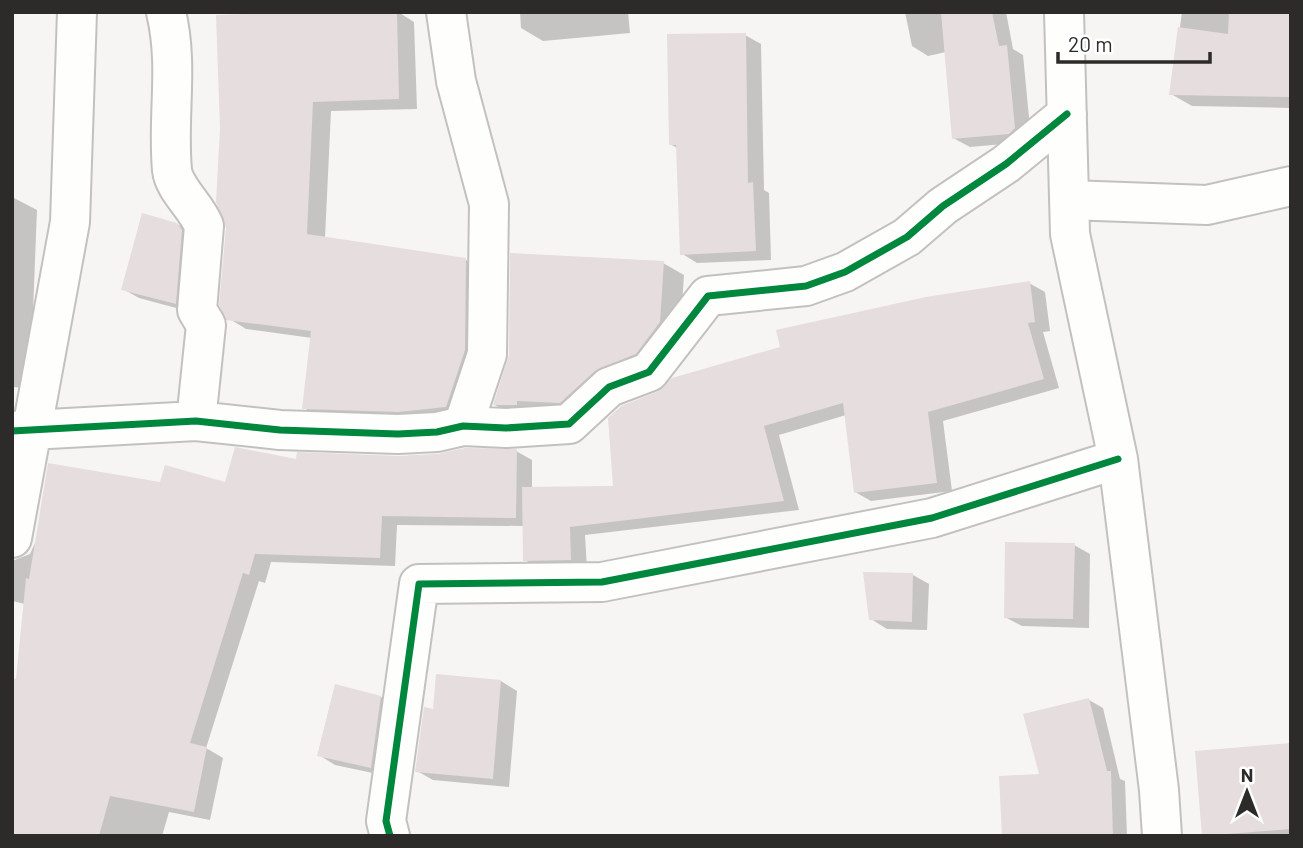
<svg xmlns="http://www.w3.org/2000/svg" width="1303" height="848" viewBox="0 0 1303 848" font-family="Barlow,sans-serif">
<rect width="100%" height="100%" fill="#f7f5f3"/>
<path fill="#0003" d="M365,12H398L414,22L417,109L331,111L325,238L466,260L484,270L464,417L322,418L304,408L312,338L246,329L228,318V228Z
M520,12H628L630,33L543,41L521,28Z
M905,12H1006L1013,49L1023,55L1031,138L1025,142L970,147L953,138L946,52L928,56L912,46Z
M1182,12H1291V108L1192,106L1171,94Z
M745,35L761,44L764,190L769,193L771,260L697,263L681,253L677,148L670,144Z
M12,197L37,210L30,388L12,387Z
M177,224L193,234L191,312L139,298L123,289Z
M663,263L684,275L680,334L581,414L515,416L495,405Z
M1029,283L1045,292L1050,331L1043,332L1059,388L943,421L952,491L871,501L855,492L846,415L779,435L799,510L585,535L587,569H540L525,560L524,526L397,525L395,566L271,562L265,583L259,581L206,748L223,758L210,820L169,812L162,836H12L25,604L12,601V561L30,554L35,543L162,484H226L298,461L516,451L532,460V488H615Z
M1074,545L1090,554L1089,628L1022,626L1005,617Z
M913,575L929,584L927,630L887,629L871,619Z
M501,681L517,691L509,787L433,780L417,771L434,711Z
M381,697L397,707L387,776L335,765L319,755Z
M1089,700L1103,708L1120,779L1125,781L1127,836H1004Z
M1291,745V836L1204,835Z"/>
<path fill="#e5ddde" d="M302,12H397L399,99L313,102L307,234L466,258L465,350L446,407L398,412L302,409L311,331L226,320L219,305L226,228L216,202L220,129L216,15Z
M941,12H992L999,46L1007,45L1015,128L1009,134L952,139Z
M1229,12H1291V97L1169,95L1178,27L1228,34Z
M746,33L748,183L753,182L756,251L680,255L676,145H669L667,34Z
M142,213L177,223L182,230L176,304L121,290Z
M510,253L664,261L660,322L636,354L595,371L560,403L517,401V405H493L509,355Z
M1030,281L1035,322L1028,323L1044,379L928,412L937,483L854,493L843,403L764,426L784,501L570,527L571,560L523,561L522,487L613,486L608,418L621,406L657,392L672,378L780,347L776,330L926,297Z
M235,447L296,459L297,452L399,456L438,454L465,448L517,449L516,518L382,516L380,558L255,554L249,575L243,573L190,743L207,747L194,812L110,796L99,836H12V678L16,679L26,578L29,579L48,463L160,482L165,465L225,482Z
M1005,542L1075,543L1073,619L1004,618Z
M863,572L913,573L912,622L869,620Z
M436,674L501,680L493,779L415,772L424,707L433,709Z
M335,684L381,696L371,768L317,756Z
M1089,698L1107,771H1111L1113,836H1002L999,776L1039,774L1023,714Z
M1291,743V829L1202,836L1195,751Z"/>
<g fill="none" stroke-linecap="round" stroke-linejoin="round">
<g stroke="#c3c1c0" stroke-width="42">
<path id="minor" d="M166,12C179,66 167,116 172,170C174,189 197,207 204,226L197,310L206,325L196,421
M446,12L456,81L489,204L487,354L463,426
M1064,12L1070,234L1118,459L1159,790L1162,836
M1069,200L1207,205L1291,186
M12,431L196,421L280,430L398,434L437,432L463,426L506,428L569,424L609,387L649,372L708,296L806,286L845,272L907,237L943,206L1006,164L1067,114
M12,538L70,222L77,12
M390,836L386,821L419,584L602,582L932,518L1118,459"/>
</g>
<use href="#minor" stroke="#fefefd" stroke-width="38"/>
<g stroke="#fff" stroke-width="11">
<path id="cycleway" d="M12,431L196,421L280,430L398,434L437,432L463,426L506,428L569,424L609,387L649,372L708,296L806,286L845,272L907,237L943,206L1006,164L1067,114
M390,836L386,821L419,584L602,582L932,518L1118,459"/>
</g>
<use href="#cycleway" stroke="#00873e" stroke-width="7"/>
</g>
<rect width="1303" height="848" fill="none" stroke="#2c2b2a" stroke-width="28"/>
<g transform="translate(1247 792)" stroke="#ffffff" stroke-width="5" paint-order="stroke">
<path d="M0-5L12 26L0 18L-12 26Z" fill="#2c2b2a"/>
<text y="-10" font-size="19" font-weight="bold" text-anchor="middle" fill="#2c2b2a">N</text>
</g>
<path d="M1058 52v10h152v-10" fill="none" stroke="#2c2b2a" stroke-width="3.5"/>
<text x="1068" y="52" font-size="21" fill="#2c2b2a" stroke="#ffffff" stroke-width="5" paint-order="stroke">20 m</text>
</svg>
